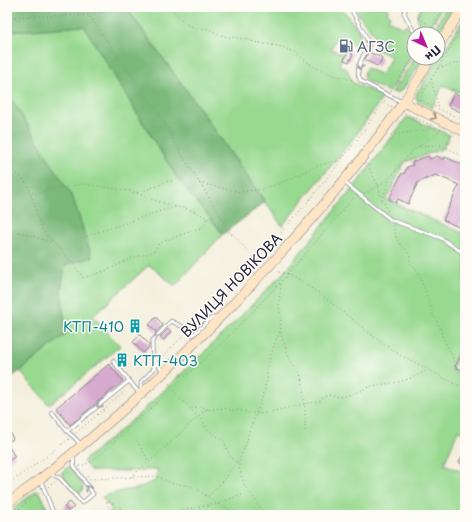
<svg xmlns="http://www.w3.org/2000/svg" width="472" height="522" viewBox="0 0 472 522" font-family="'Playpen Sans',sans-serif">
<rect width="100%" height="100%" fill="#fdfcf7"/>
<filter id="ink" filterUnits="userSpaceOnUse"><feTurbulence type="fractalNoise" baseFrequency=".025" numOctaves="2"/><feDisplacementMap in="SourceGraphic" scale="8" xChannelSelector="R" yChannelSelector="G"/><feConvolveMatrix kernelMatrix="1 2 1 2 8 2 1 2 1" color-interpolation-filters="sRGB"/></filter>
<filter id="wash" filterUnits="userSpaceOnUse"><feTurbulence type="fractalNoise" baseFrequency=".012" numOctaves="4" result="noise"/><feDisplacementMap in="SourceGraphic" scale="16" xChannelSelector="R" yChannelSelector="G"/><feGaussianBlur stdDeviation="0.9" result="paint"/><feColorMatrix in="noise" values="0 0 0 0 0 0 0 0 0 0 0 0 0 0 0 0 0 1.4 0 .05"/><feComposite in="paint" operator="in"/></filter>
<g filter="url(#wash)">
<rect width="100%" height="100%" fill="#f4efdc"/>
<path fill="#98d990" stroke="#5d7e66" d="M163,7H345L344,11L360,33L356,46L337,37L331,49L343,54L339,65L347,69L352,82L383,97L356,135L282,226L200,109L130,13V8Z
M357,7H389L387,13L390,15L388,20L403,28L406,24L415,34H414V53L389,92L366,81C362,77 364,73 366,68L380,74H382L391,57L390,56L376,49C375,44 376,40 374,35C370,27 356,16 357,7Z
M421,7H443L426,34C417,32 418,21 417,13H419Z
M447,7H455L437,34H431Z
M465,17V95L443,85L432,108L418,102L416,96L417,93Z
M84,25L135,110L178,179L223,234L175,286L149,265L93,316L120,346L49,405L20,371L66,334L61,292L65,265L91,257L25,122L7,92V31H18Z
M415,58H424L402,90L397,93L392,92Z
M407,117L450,135L442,149L405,162L386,199L401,206L465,234V341L452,369L465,376V433L458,431L444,464L465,473V515H106L112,510L102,497L121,491L136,489L155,481L158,469L135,471H91L83,461L137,416L199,357L244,313L285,271L358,182Z
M69,466L83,485C83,489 83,492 79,493L74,492L62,475V472Z
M36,491H38L41,494L48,511L47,515H14V508L18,505Z"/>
<path fill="#7ab97a" stroke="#4e6e5a" d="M7,7H163L130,8V13L200,109L265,202L223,234L178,179L135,110L84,26L18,31H7Z
M7,92L73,198L92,257L65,265L61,292L66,334L20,371L7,380Z"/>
<g id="blocks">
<path fill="#d6a9ce" d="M348,52L353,54L349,62L344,60Z
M368,52L381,57L382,59L380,64L377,66L365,60Z
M454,93L465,98V114L448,106Z
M428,156L430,159L437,156L444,160L445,157L465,166V215L459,227L443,220L459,185L436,175L418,182L408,204L398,199L396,203L389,199L402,173L404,174L407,167L413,165L412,162Z
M156,317L163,325L156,332L149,325Z
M168,329L171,332L164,340L160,337Z
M140,335L149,344V347L143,353L133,342Z
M465,346V363L462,370L455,367Z
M109,364L123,381L70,425L56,408Z
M7,426L13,439L7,443Z
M7,443L15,457L7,461Z
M465,449V465L459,462Z
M70,502L74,507L68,511L64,507Z"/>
</g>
</g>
<g filter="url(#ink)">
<use href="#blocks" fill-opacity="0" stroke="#8b888c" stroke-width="1"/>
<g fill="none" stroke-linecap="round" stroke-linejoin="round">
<g stroke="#8b888c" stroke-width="4.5">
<path id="lane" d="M350,7L365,35L369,45C364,55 353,70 361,81L402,102
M406,7L404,13L413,30L418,34
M462,128L465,122
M344,182L391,220L441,238L460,251L465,250
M113,361L140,394
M163,371C152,358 152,357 152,341L171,321L189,330L193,335L211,318H217
M141,391V382L153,370L156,363
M52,412L67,431L76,439L80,444
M67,431L129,381
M49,473L60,478L82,503L93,494L74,466L73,455
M41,481L53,512L54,515
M7,506L12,515"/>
</g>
<g stroke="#8b888c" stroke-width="10">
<path id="secondary" d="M438,47L463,7
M403,102L465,132
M7,504C88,445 165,375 235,302C295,240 353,174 403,103C413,88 422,73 431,58"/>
</g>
<path stroke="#8b888c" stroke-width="1" stroke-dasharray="1 3" stroke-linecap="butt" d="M83,7L164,121L176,145L223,220L224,225L256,260L261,262
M170,8L186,24L196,28L209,29L220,35L227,37L247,39L254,42L282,47L295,52L308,63L320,70L340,77H344L348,79L354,80
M7,17L88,15L108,11L141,9L156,10L180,7
M418,18L426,23
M428,34L445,7
M438,68L465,61
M431,79L439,109
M391,91L414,56
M419,100L438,68L465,24
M420,100L460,119
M384,103L392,107
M405,113L433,126
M391,135L436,128
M420,146L439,145L452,137L453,135
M440,146L447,148L448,141
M447,148L465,157
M368,165L374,178L378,185L382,198
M8,166C14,170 19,175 24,180C27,185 29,190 34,194L42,193L48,189L58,188L84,184L130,191L148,197L150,199L171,205L176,207
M199,183L241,192L263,189L286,181L309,169L330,162L339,161
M29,191L34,202L36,214L43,231L68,258L84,278L105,271L132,258L153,252L159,244L164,241L200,228C205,225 207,223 206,217
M137,193L157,186L165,182L173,181
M364,193C377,188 390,178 398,167C402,162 407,158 411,152L440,131L441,129
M388,211L382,199L389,180L396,171
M393,225L396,237L399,243L408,252L410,256V263L418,271L433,314L440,328L443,338L452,356L455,365L454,368L465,377
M7,229L29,235L53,243
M87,236C98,231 109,229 120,225C138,219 157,211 176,207C198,208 215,224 232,235
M279,272L287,274L319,293L382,343L403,357L407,358L453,383L465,388
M193,326C263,256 330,181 386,99
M280,332L290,359L299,372L301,377L305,404L321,401L323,398L328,395L339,397L345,396L355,393L371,386L399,382L411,378L428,370
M160,359L185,334
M119,361L123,357
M169,383L180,399L189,407
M208,409L204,407L189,408L202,420L207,429L224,441L230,457L239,463
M103,411L105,414
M76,433L125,391
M137,441L147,458L148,462
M79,466C89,465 96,458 104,451L223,342L282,281L354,197
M64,475L71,469
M87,476L89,479H95L153,476L161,478L170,483L191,486L200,491L217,504L244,515
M131,477L158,454L205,410L223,408L231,410L244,411L249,413H257L261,414L305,404V433
M7,485L51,453L69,439
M48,487L55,482
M208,496L227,477L228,473L237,462
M107,502L108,506L113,511
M109,502L121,508
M16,511L40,492
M108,515C113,510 116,512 121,509L131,515
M168,515L183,510L217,504L241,495H245
M263,515L261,509L254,498L245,487L239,468V463L240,458L247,441L249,431L263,396L265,390V385L267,381V371L270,357L272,353L275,342L280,332L281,318L279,306L281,282"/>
<use href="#lane" stroke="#fff" stroke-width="3"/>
<use href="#secondary" stroke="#fee5c5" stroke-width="9"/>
</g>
<defs><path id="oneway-chevron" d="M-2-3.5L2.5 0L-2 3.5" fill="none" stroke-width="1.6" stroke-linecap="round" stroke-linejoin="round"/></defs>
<g stroke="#9c9ca7">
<use href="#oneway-chevron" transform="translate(360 67) rotate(104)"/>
<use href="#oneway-chevron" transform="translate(157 335) rotate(134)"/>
<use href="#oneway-chevron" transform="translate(99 405) rotate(140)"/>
<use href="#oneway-chevron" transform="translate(88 488) rotate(-124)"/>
</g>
<use stroke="#9b8d87" href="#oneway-chevron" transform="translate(434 117) rotate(25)"/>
</g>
<defs>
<g id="fuel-bare" transform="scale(1.08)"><path d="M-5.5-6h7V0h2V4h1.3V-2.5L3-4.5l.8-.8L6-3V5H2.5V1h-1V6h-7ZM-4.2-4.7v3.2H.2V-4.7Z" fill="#5c6f8a" stroke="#fdfcf7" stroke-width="2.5" paint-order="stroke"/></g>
<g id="building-bare" transform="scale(1.08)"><path d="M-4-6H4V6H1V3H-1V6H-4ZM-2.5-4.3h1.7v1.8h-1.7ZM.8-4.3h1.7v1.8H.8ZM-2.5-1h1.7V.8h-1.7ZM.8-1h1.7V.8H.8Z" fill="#0f9aa8" stroke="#fdfcf7" stroke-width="2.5" paint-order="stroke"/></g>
</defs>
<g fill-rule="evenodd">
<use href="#fuel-bare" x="346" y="46"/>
<use href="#building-bare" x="135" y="326"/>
<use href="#building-bare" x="122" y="360"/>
</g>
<g text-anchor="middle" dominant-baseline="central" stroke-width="3" stroke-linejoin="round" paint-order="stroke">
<g font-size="14" fill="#4e5e75" stroke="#fdfcf7" text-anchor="start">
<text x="357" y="46">АГЗС</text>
</g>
<g font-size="14" fill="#22223b" stroke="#fdfcf7">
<text transform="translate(231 285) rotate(-46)">ВУЛИЦЯ НОВІКОВА</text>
</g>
<g font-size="14" fill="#0d838f" stroke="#fdfcf7" text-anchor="end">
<text x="124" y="326">КТП-410</text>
<text x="133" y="360" text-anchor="start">КТП-403</text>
</g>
</g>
<rect width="472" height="522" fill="none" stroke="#fdfcf7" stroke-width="24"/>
<g transform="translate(426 46) rotate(136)"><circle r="19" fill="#fdfcf7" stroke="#a5a5ac"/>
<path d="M0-3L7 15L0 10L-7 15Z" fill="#b5179e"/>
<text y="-6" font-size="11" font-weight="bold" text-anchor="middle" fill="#22223b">Пн</text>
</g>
</svg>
